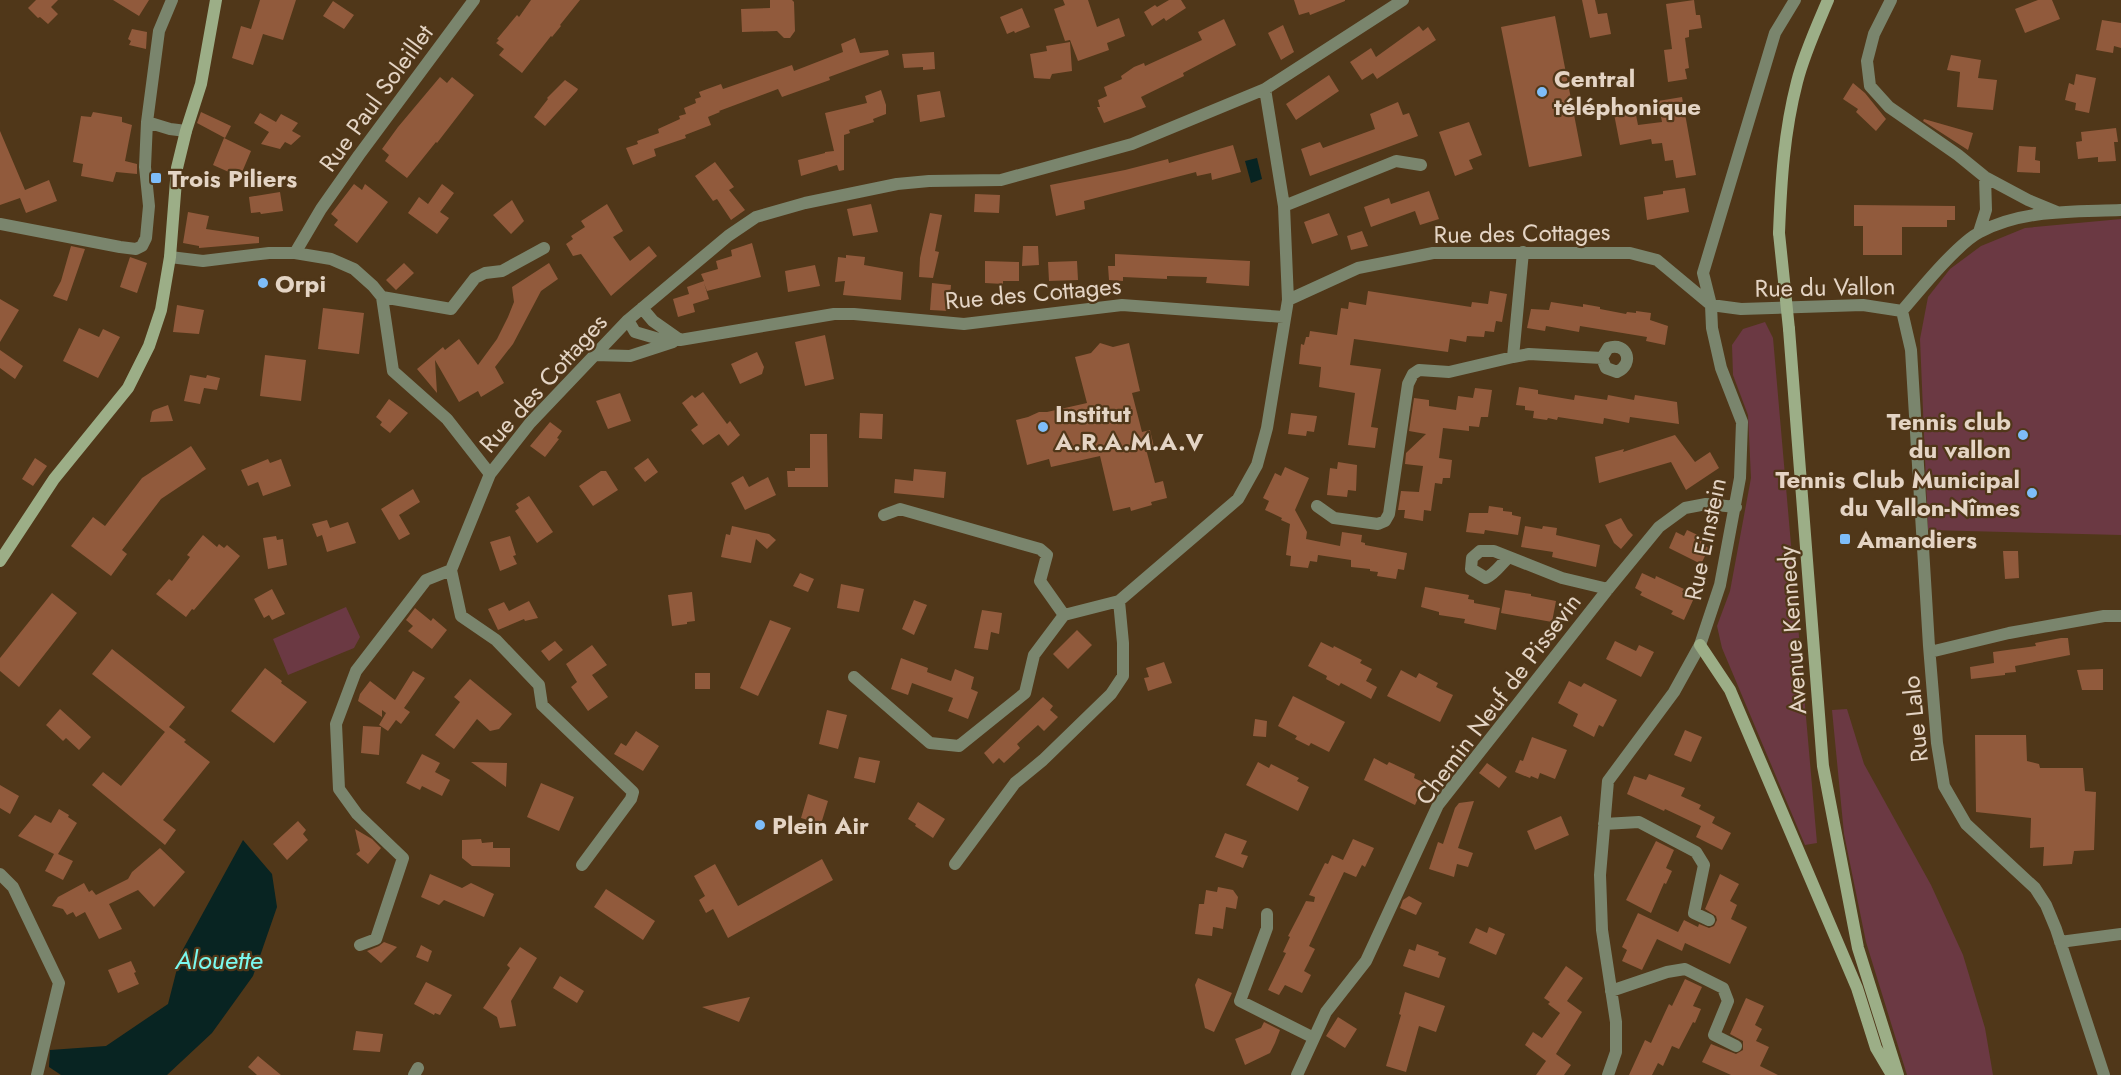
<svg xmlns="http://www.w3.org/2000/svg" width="2121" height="1075" viewBox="0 0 2121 1075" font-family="Jost,sans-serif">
<rect width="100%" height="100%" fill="#503719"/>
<path fill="#6b3943" d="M2121,219V535L1928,530L1920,339L1928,297L1950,269L1981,246L2025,228Z
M1765,322L1773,338L1817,843L1805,845L1722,648L1717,626L1730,591L1751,478L1748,415L1733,375L1732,345L1743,329Z
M346,607L360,637L354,648L288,675L273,639Z
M1847,709L1864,764L1931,885L1963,955L1985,1028L1993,1075H1907L1866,942L1844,834L1832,710Z"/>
<path fill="#082422" d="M1257,158L1262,179L1251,183L1245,161Z
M243,840L272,874L277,907L253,976L212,1033L167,1075H61L49,1067L50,1050L106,1046L168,1004L181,953Z"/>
<path fill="#915a3c" d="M36,0H58L51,7L58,14L48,24L40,17L38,18L28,8Z
M113,0H149L139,16Z
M260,0H296L283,40L263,34L253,65L232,58L241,26L251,29Z
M531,0H580L560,25L561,26L552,37L551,36L522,73L499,55L504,49L496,43L499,40L497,39L517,15L519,17Z
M770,0H792L794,2L795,31L790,38H784L777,31L742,32L741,9L770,8Z
M1063,0H1088L1097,27L1119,18L1125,36L1107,43L1109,50L1078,61L1070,40L1065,41L1054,9L1065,5Z
M1169,0H1181L1186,8L1166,21L1164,18L1152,26L1144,12L1155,5L1157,7Z
M1294,0H1345V1L1310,15L1309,12L1299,15Z
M1582,0H1595L1598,14L1607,13L1611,34L1590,38Z
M1694,0L1696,15H1700L1702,28L1689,30V37L1685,38L1689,68L1685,69L1687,79L1668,82L1664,50L1672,49L1666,4Z
M2038,0H2052L2060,19L2025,33L2015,9Z
M333,1L354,15L344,29L323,16Z
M1022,8L1030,27L1015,33L1014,31L1007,34L1000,17Z
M1555,16L1582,156L1529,167L1501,27Z
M1224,19L1236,45L1183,73L1184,76L1141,97L1146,107L1104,123L1097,107H1100L1098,100L1107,96L1104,87L1122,79L1121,76L1134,67L1144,63L1145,66L1202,40L1198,32Z
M2102,20L2121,23V48L2114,46L2113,53L2096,50Z
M1283,25L1294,52L1281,60L1268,33Z
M1419,26L1423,31L1428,27L1436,40L1377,79L1373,73L1362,80L1350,62L1371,48L1376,57Z
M132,29L147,32L146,49L129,45L131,41L128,39Z
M855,38L860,53L888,50L889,55L829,77L830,80L782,97L778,89L719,111L720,112L708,117L711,125L685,135L686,138L654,149L656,156L633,165L626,148L638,144L637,141L659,133L658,129L680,119L679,116L686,114L684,108L696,103L695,99L701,97L699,92L721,84L723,89L792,65L794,71L843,52L841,44Z
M1070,42L1072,71L1052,74L1050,79L1034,78L1030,54L1047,51L1046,46Z
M934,52L935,69L923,70V67L904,68L902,54Z
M1951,55L1981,60L1978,78L1997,80L1993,110L1957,107L1960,72L1947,70Z
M2076,74L2096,78L2089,113L2075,110L2076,103L2065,100L2069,83L2074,85Z
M1329,75L1339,91L1296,120L1286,104Z
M440,77L447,83L452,77L474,95L437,143L436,142L407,178L385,161L389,155L382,149L398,127Z
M565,80L578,89L577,91L545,126L534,117L548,99L547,98Z
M1853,83L1865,93L1886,119L1876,131L1856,112L1858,109L1843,99Z
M881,90L886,105V114L873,119L874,122L849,130L850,133L844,135V170L839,171L837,165L801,176L798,160L825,153V152L834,151L825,113L867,103L865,96Z
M940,91L945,117L920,122L917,95Z
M1682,97L1696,175L1676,178L1673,160L1665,161L1662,143L1652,144L1651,139L1620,145L1614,114L1635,110L1638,125L1662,122L1658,101Z
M1398,102L1403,115L1409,113L1418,136L1310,176L1301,149L1320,142L1323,148L1375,129L1370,114Z
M93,112L122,117V122L132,125L125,161L137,164V174L116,172L113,182L81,176L83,164L73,162L81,116L91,117Z
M201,112L231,126L225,138L197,123Z
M260,113L276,122L281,114L298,123L292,131L301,136L291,145L285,142L280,149L261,144L269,132L254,123Z
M1924,119L1973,133L1968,150L1923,121Z
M1469,122L1482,155L1469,160L1473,169L1455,176L1439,132Z
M2116,128L2118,142H2114L2116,161L2098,162V157L2078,159L2076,142L2082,141L2081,132Z
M0,131L25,190L49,180L57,201L26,213L20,198L0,205Z
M224,138L251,151L240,177L213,165Z
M1233,145L1241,172L1212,180L1211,173L1197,176L1196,172L1084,201L1085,209L1056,216L1050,185L1125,170L1168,159L1169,163Z
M2019,146L2036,147L2035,160L2040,161V173L2017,172Z
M715,162L734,187L729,190L745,210L731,220L717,199L713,201L695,176Z
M354,184L362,190L365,184L388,202L357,243L334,225L338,220L331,214Z
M442,184L454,193L440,212L449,218L437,234L408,213L419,197L428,204Z
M1685,188L1689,212L1647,220L1644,197L1663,194V191Z
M1429,191L1439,219L1420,225L1415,211L1371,227L1364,207L1389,198L1391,204Z
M280,192L283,211L261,214L260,212L251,213L249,197Z
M975,194L1000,195L999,213L974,212Z
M512,200L524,221L511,234L493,215Z
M607,204L623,231L613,237L630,261L649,246L657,256L611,296L581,254L573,256L566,244L573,239L571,236L585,227L581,221Z
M871,204L878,232L853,236L847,209Z
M1854,205L1955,206V220H1947V227H1902V255H1863V226H1854Z
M188,212L209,216L206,229L259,237V243L199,248V246L183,243Z
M930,213L942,215L935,251L939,252L933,278L919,277L920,258Z
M1329,213L1338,235L1312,244L1304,222Z
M1362,231L1368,246L1351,250L1347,236Z
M752,243L761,277L707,291L704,283L709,299L693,304L695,312L678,317L673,299L689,294L687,287L704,281L701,274L718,269L716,261L732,256L731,250Z
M71,246L85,249L67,301L53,296L61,281Z
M1023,246H1038L1039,265L1022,266Z
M1115,254L1250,261L1249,286L1206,283L1207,277L1167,276V279L1123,277V281L1109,280L1108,266H1115Z
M846,255L865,257L864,265L903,272L901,300L843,295L845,281L835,282L838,257L846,258Z
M130,257L147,263L137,293L120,287Z
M985,261L1019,262V281H1003V284L985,283Z
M1077,261L1078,280L1049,281L1048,262Z
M404,263L414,273L396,290L386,280Z
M549,263L558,279L541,291L513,344L495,367L504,383L481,397L478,391L459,402L435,360L437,393L417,369L443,347L445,350L459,339L478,365L497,339L508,317L514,302L512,287Z
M815,265L820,286L788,292L785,271Z
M932,283L951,285L949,311L930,310Z
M1368,291L1471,307L1472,302L1488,304L1490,291L1507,294L1502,322L1496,321L1494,332L1485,331L1484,337L1467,336L1466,342L1450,339L1448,352L1354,339L1350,365L1381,369L1371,427L1378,428L1375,448L1348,445L1355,393L1319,387L1321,367L1299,364L1301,344L1304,345L1306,337H1309L1310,331L1337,335L1341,308L1348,309L1349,302L1366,305Z
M0,299L19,310L0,342Z
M1551,302L1583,307V304L1600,307V309L1626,314L1627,312L1636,313V311L1651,313L1650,320L1668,326L1665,345L1646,341L1647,337L1580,326L1579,332L1546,326L1545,331L1527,328L1531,309L1549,310Z
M177,305L204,310L199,334L173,332Z
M323,308L364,313L359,354L318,349Z
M79,328L99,337L103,329L120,337L98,378L63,361Z
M825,335L834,379L805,386L795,342Z
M1100,343L1113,347L1129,343L1140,391L1132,393L1142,432L1150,430L1154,447L1146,449L1155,483L1163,481L1167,498L1151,502L1152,505L1131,511L1130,507L1113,511L1100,456L1051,467L1049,459L1027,465L1016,420L1028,417L1039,412H1047L1087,403L1075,357L1091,353Z
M0,350L23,366L15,379L0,368Z
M757,352L764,367L762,374L740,384L731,364Z
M265,355L306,360L301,401L260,396Z
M190,375L206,378L207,375L220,378L217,390L204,388L200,404L184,401Z
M1519,387L1538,390V394L1574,400L1575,395L1607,400L1608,395L1634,400L1635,395L1677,402L1679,424L1630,417L1629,423L1604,418L1603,424L1558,417L1557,420L1548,418L1547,420L1533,418L1534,411L1525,410V406L1516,405Z
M1475,388L1492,390L1488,417H1481L1479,427L1469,426V431L1443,428L1439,458L1452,460L1450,478H1443L1442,484L1435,483L1431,511L1424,510L1423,521L1404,518L1405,510H1398L1401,491L1419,492L1423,466L1405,464L1406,453L1426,434L1409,431L1414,398L1429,400V406L1456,410L1458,396L1473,398Z
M703,392L727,424L730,421L740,435L728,446L719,434L703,445L691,430L698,425L682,403L692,395L695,398Z
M620,393L631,421L608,429L596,401Z
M389,399L408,413L390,433L380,425L382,422L376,417Z
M168,405L173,421L150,422L152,412L154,410Z
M860,413L883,414L882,439L859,438Z
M1291,413L1317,416L1314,432L1307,431L1306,436L1288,434Z
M550,422L562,431L557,438L559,439L545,457L530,446Z
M810,434H827L828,487H788L787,471H795V468H810Z
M1675,435L1695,462L1710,452L1719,468L1686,490L1671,462L1599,483L1595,457L1624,449L1623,452Z
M191,446L206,469L161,499L122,550L127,554L111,576L71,546L93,517L105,526L142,478Z
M35,458L47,466L33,486L22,479Z
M648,458L658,472L645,482L634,468Z
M268,459L270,463L281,459L291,486L263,496L258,482L248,486L241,470Z
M1338,462L1357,465L1356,491L1348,490L1347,497L1327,495L1330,468L1337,469Z
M1285,467L1309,478L1295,510L1307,532L1306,539L1340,546L1342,532L1362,535L1361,542L1365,543V545L1407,553L1404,570L1398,569L1396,579L1377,576L1378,572L1370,571V569L1351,567V560L1318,555L1317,562L1310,561L1308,568L1290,566L1291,556L1286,555L1290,524L1281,520L1282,518L1265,510L1269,501L1263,498L1275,473L1281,476Z
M914,469L946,472L944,498L894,493L895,479L913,481Z
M601,471H606L618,490L593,506L579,486Z
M743,476L749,487L768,477L776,495L745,510L731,483Z
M413,489L420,502L399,515L410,534L399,540L381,509Z
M529,496L553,532L537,543L515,511L519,508L516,504Z
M1489,506L1503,508V511L1512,512V515L1521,517L1518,535L1485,530L1484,534L1466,532L1469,513H1488Z
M1621,518L1628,530L1633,535L1621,549L1614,543L1605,525Z
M327,520L330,528L348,522L356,543L327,552L322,535L317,537L312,524Z
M732,526L769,534L776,540L767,549L756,539L751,563L721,557L726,534L730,535Z
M1525,526L1542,529L1543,526L1557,528L1556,535L1600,545L1596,567L1552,557L1553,552L1521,547Z
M1687,530L1704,538L1701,544L1709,548L1701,564L1669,548L1676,532L1684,536Z
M203,535L217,547L219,544L224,548L227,545L240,556L194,610L192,609L186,617L156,594L169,579L172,581L190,557L187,555Z
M276,536L277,540L283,539L287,565L268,569L263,538Z
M510,536L516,555L513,556L517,564L500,571L490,542Z
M2003,551H2018L2019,578L2005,579Z
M800,573L814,579L808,592L793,586Z
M1642,573L1655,579L1656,576L1684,589L1682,592L1694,598L1684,620L1671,614L1673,611L1640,595L1642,592L1635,588Z
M841,584L864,589L859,612L837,608Z
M1425,587L1469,595L1468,599L1474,600V603L1500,608L1496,630L1464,623L1465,619L1439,615V612L1421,607Z
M272,589L285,614L272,620L269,615L264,618L254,599Z
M1505,590L1531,594V596L1556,601L1552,622L1501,613Z
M692,592L695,621L687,622V624L672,626L668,595Z
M52,593L77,613L19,687L0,671V658Z
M914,600L927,605L914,635L902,629Z
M529,601L538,618L525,621L524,619L498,630L488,609L504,602L509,611Z
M415,608L431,621L433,618L447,630L432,649L408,631L413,626L406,620Z
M982,610L1002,613L999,634L991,632L988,650L974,648Z
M770,620L791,628L758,696L740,688Z
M1077,630L1092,645L1068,669L1053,654Z
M2061,638H2068L2070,655L2015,666L2016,672L2005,673V675L1971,679L1970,667L1994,663L1993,652L2036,646L2035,643Z
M555,641L563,650L549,661L541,651Z
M1615,641L1636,651L1639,645L1654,652L1641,677L1606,659Z
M1321,642L1333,648L1334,646L1362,660L1360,663L1372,669L1366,681L1377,687L1371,699L1341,683L1339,686L1326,679L1327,676L1308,666Z
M592,645L607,665L592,675L608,697L588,711L571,687L577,682L566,664Z
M112,649L185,707L165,732L92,674Z
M901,658L928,668L927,672L951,681L955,669L974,677L971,689L978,692L968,719L948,711L953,698L912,683L908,695L891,689Z
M1164,662L1172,683L1148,691L1144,678L1149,677L1146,668Z
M265,668L282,681L281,683L307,702L274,743L231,711Z
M2103,669V690H2082L2077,670Z
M1401,670L1416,678L1419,673L1438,683L1436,687L1453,695L1440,722L1387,696Z
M413,671L425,678L404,708L410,712L401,724L396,720L388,731L379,725L386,713L382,710V717L358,701L360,694L370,681L395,700Z
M695,673H710V689H695Z
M470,679L512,714L499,729L490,731L477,719L454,749L435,735L460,702L454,697Z
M1569,681L1581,687L1584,683L1617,700L1603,727L1599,725L1594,737L1573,726L1578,714L1558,703Z
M1293,696L1345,722L1329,752L1311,743L1309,746L1295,739L1297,736L1278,726Z
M1043,697L1053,706L1050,710L1058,717L1044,731L1038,725L1017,744L1020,748L1004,763L999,758L993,764L984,753Z
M60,709L91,737L79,750L66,738L63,741L46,725Z
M827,710L847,715L838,749L819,744Z
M1255,719L1267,721L1266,737L1253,736Z
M363,726L381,727L379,755L361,753Z
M169,727L186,740L184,742L210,762L163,820L176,830L165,845L92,785L103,772L121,786Z
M1685,730L1702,737L1691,762L1674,755Z
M636,731L659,746L643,771L614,754L621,743L626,746Z
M1975,735H2026L2027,761L2039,764L2040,768H2083L2085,791L2096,792L2094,850L2074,851L2072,864L2043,866L2044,847L2030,848L2031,818L1976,812Z
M1532,737L1567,750L1555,779L1540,773L1538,779L1531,776L1530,778L1515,772L1520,760L1523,761Z
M422,754L440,763L435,772L450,780L442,796L422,786L420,790L406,783Z
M859,757L880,761L875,783L854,778Z
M1374,758L1387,765L1389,762L1415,774L1414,778L1425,783L1415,805L1364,780Z
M471,762L507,763L506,787Z
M1258,762L1269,768L1271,764L1299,778L1297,781L1309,787L1298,811L1246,785Z
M1487,763L1507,777L1499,788L1479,773Z
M1649,774L1685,788L1681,796L1701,805L1699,809L1715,817L1712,823L1731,833L1722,850L1696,837L1701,826L1665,809L1664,811L1627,794L1634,776L1646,780Z
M541,783L574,797L559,831L527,817Z
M0,785L19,796L10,814L0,808Z
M808,794L828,801L821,824L801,818Z
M1474,801L1458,848L1473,853L1468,867L1457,864L1454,877L1429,869L1438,842L1443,844L1455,808L1459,803Z
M918,802L945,819L933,838L915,826L916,824L908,819Z
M59,809L69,815L68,817L77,823L58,854L73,861L63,880L45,871L54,854L18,836L35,815L51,823Z
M1561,816L1569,835L1535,850L1527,831Z
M298,821L306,830L303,834L308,840L287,860L273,844Z
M355,829L372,839L381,848L368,864L356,854L360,851Z
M1225,833L1247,841L1241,854L1248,856L1243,868L1215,857Z
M481,839L482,843L493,842V848H510V867L472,866L462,858V840Z
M1353,839L1374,848L1365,867L1362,865L1356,877L1344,872L1309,946L1315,949L1304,971L1311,975L1302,993L1285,985L1279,995L1268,990L1286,953L1283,952L1290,937L1288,936L1299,915L1306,901L1314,902L1315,897L1309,895L1325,863L1328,864L1332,855L1343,860Z
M1656,841L1674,850L1666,868L1672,871L1666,884L1664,883L1651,913L1626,900Z
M160,848L185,872L154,907L138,890L109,904L122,929L99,939L85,912L76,917L73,912L67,915L63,909L52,906L58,897L84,883L89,892L92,890L96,895L128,879L132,872Z
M822,859L833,880L728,938L713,909L706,913L699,900L705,896L694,876L715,864L738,906Z
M430,874L462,888L471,883L494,894L484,917L444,900L439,905L421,897Z
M1720,874L1739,884L1730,901L1737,905L1731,919L1747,927L1730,964L1685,943L1682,951L1657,939L1642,970L1622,961L1627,950L1622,947L1638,913L1678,932L1684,920L1698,927L1699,924L1709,928L1714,926L1717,920L1716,916L1705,909Z
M1218,887L1233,890L1238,897L1236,909L1226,907L1223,929L1213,927L1212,936L1195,934L1199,904H1204L1206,890L1217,892Z
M606,889L655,921L643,940L594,907Z
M1409,896L1422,903L1416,915L1400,908L1403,900Z
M1489,927L1505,934L1496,955L1469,943L1476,928L1487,933Z
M384,942L397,947L381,963L367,951L379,946Z
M1417,944L1439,952L1438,955L1446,958L1439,978L1403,966L1409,949L1415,951Z
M421,945L432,951L428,962L416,957Z
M520,947L537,958L511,1001L516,1026L500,1028L497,1017L483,1008L510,968L507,965Z
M131,961L136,972L134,973L139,984L118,993L108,970Z
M1566,966L1583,978L1567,1001L1582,1012L1556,1054L1571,1065L1564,1075H1536L1546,1061L1525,1045L1533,1032L1542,1038L1560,1013L1548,1004L1550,1002L1544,998Z
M560,976L584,991L577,1003L553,988Z
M1198,978L1232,993L1214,1032L1205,1028L1195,985Z
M1685,979L1702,987L1693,1006L1701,1009L1695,1023L1693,1022L1679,1049L1672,1046L1663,1066L1658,1063L1652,1075H1629L1645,1040L1651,1043L1669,1004L1672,1006Z
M426,982L452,995L440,1015L435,1013L434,1015L414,1004Z
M1405,992L1445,1006L1436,1032L1419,1026L1406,1072L1386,1066L1401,1015L1399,1014Z
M750,997L739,1022L702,1007Z
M1746,998L1764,1006L1755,1025L1762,1029L1756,1041L1769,1047L1760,1066L1778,1075H1731L1702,1062L1711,1044L1736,1054L1743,1050V1041L1730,1034Z
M1338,1017L1357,1029L1345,1048L1326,1036Z
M1264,1022L1280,1030L1275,1043L1270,1053L1245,1065L1235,1039L1261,1028Z
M356,1031L383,1034L380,1052L353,1050Z
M258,1056L281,1075H257L248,1067Z"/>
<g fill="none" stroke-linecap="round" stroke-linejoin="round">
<path stroke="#7a856d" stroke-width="12" d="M1891,0L1874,34L1867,61L1870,86L1889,107L1958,155L1985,177L2028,200L2057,212
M147,122L170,129L186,131
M1284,206L1396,161L1421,165
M0,224L120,247L136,249L142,246L146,238L149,206L145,167L147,122L159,31L172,0
M1979,232L1986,210L1985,177
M295,253L321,209L359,155L474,0
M170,257L203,261L269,253H295L331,259L354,269L373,286L382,297L393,371L447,419L490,474L451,570
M382,297L451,309L475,278L485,273L502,271L544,248
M1288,300L1358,268L1433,253H1630L1657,260L1711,305
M1711,305L1741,309L1863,305L1902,311
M642,308L653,321L680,340
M1902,311L1911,350L1929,646L1937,743L1944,786L1966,824L2035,888L2046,905L2056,929L2104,1075
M1902,311C1919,291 1958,243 1980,232C2023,209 2074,212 2121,210
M628,320L635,332L659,339L680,340L834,314H854L964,324L1122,305L1284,317
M595,355L630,356L673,342
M1513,357L1529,354L1602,358L1606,368L1617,372C1635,364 1627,341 1608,348L1602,358
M490,474L530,423L628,320L728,236L756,217L805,203L897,184L929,181L1001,180L1132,144L1265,89L1403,0
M1317,506L1334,518L1378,524L1385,521L1389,514L1408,384L1413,374L1419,370L1449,372L1513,357L1523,252
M884,515L900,509L1040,549L1047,555L1040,581L1064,615
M1508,558C1500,565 1496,573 1486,578L1471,569L1472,558L1480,551H1494L1562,578L1608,589
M451,570L461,616L496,640L539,685L542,705L633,792L631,799L582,865
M1930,652L2009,633L2104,616H2121
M854,677L930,743L959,746L1025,693L1034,655L1064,615L1119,601L1238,499L1257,465L1267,428L1288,300L1284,206L1265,89
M1604,824L1639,822L1696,852L1704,865L1694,913L1709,920
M955,864L1015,783L1043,760L1111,694L1123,676V643L1119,601
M0,874L13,887L59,983L37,1075
M1267,914V928L1240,1001L1314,1038
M2060,942L2121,934
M360,945L376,939L403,858L357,814L339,789L336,724L356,671L426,580L451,570
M1611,991L1667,972L1685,969L1723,988L1728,1001L1714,1035L1736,1046
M414,1075L418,1068
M1297,1075L1326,1012L1366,961L1438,805L1608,589L1659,527L1685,508L1706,504L1736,507
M1608,1075L1616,1052V1022L1602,930L1600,875L1608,781L1674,692L1700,645L1720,585L1740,478L1742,422L1721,368L1712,328L1711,305L1703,273L1775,33L1795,0"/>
<path stroke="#9cae87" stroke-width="12" d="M1779,233C1781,182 1784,132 1797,82C1804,54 1817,26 1828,0
M1789,329L1823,766L1858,948L1898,1075
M0,561L54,479L128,388L149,346L161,310L170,257L177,168L186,131L201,84L216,0
M1700,645L1730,690L1857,988L1876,1048L1892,1075"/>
<path stroke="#9cae87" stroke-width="12" d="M1779,233L1789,329"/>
</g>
<g fill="#7ebdf9" stroke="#503719" stroke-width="2">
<circle cx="1542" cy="92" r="6"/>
<rect x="150" y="172" width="12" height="12" rx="3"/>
<circle cx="263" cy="283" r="6"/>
<circle cx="1043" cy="427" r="6"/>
<circle cx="2023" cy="435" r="6"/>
<circle cx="2032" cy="493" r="6"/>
<rect x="1839" y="533" width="12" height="12" rx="3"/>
<circle cx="760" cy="825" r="6"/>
</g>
<g text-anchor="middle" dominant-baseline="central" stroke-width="4.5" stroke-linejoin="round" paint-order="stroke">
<g font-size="24" font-weight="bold" fill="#e4d4c4" stroke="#503719" text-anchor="start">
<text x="1554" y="78">Central<tspan x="1554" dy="28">téléphonique</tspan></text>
<text x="168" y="178">Trois Piliers</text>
<text x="275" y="283">Orpi</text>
<text x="1055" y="413">Institut<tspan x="1055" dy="28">A.R.A.M.A.V</tspan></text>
<text x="2011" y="421" text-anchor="end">Tennis club<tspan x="2011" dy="28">du vallon</tspan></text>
<text x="2020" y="479" text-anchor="end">Tennis Club Municipal<tspan x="2020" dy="28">du Vallon-Nîmes</tspan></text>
<text x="1857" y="539">Amandiers</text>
<text x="772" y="825">Plein Air</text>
</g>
<g font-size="24" fill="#e4d4c4" stroke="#503719">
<text transform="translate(376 98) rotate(-54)">Rue Paul Soleillet</text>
<text transform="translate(1522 233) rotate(-1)">Rue des Cottages</text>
<text transform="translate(1825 287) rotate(-1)">Rue du Vallon</text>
<text transform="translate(1033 293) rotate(-5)">Rue des Cottages</text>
<text transform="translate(543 383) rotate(-48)">Rue des Cottages</text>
<text transform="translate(1705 539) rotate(-78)">Rue Einstein</text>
<text transform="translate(1792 630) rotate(-94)">Avenue Kennedy</text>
<text transform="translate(1498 699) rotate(-53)">Chemin Neuf de Pissevin</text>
<text transform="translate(1915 719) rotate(-96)">Rue Lalo</text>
</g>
<g font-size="26" font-style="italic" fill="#7af9ef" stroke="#503719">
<text x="219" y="960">Alouette</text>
</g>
</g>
</svg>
